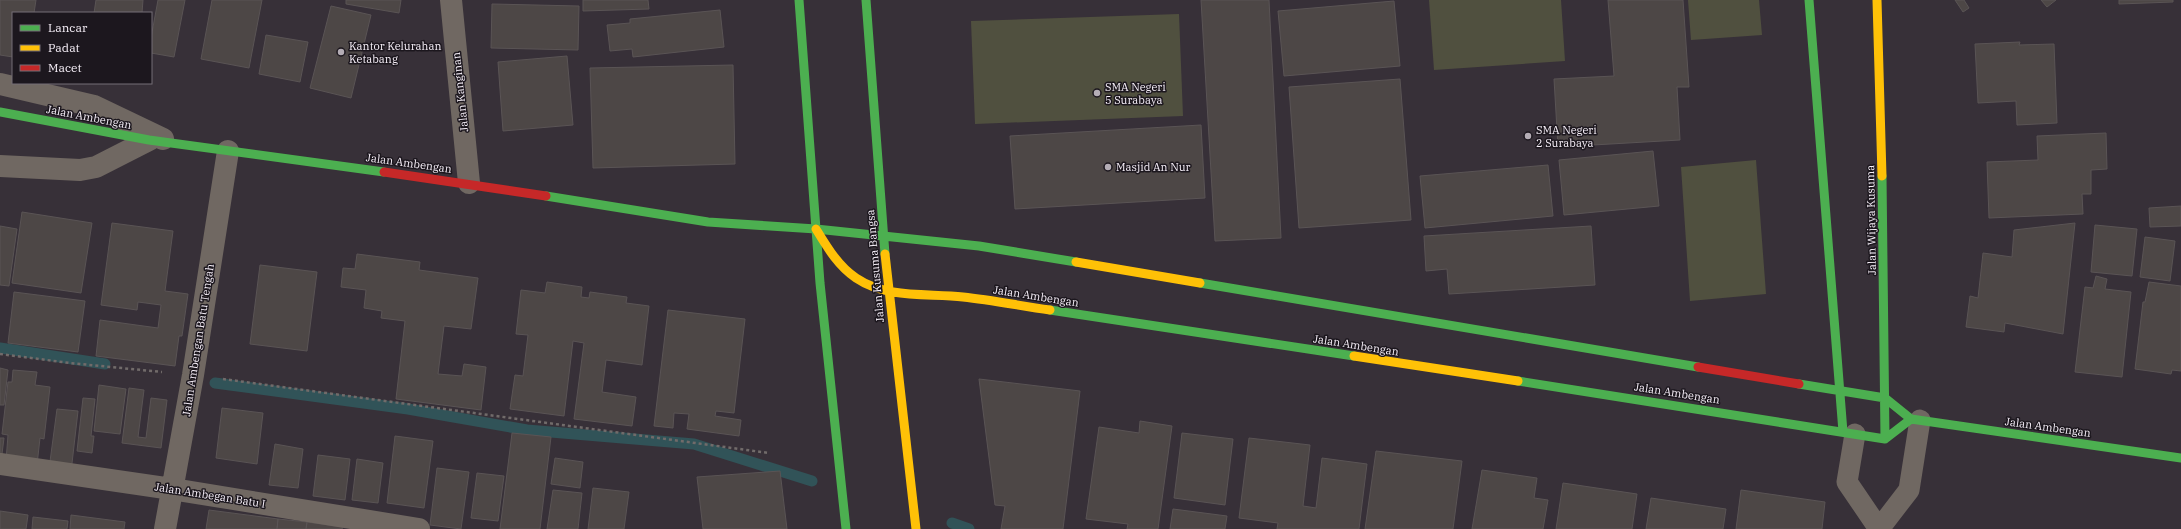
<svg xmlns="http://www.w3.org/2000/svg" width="2181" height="529" viewBox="0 0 2181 529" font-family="'IBM Plex Serif',serif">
<rect width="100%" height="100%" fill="#373038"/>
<path fill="#50503f" d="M1429,0H1561L1565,61L1434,70Z
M1688,0H1759L1762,35L1691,40Z
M1179,14L1183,116L975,124L971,21Z
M1756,160L1766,294L1690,301L1681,167Z"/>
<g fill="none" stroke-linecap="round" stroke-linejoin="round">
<path stroke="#315358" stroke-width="11" d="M0,348L105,364
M215,383L408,409L527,430L694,444L812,481
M952,523L969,529"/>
</g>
<path fill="#4d4746" stroke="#5a5455" d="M0,0H36L34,13H13V57L0,55Z
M96,0H143L142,13H94Z
M158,0H185L174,57L151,53V38Z
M212,0H262L249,68L201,59Z
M346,0H401L399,13L346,4Z
M583,0H648L649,9L583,11Z
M1201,0H1269L1281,238L1215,241Z
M1608,0H1683L1689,87H1677L1680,140L1558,147L1554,79L1614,76Z
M1955,0H1964L1969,8L1963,12Z
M2041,0H2056L2047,7Z
M2119,0H2173V2L2119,4Z
M1394,1L1400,66L1284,76L1278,11Z
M492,4L579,6L578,50L491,48Z
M331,6L371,15L351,98L310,88Z
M720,10L724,47L633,57L632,49L610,51L607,25L630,23V19Z
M266,35L308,42L300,82L259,74Z
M2020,42L2019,45L2054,44L2057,123L2017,125L2016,101L1978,103L1975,44Z
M567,56L573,125L503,131L498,62Z
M733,65L735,164L593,168L590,68Z
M1400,79L1411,220L1299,228L1289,87Z
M1201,125L1205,198L1015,209L1010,136Z
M2106,133L2107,169L2091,170V194H2082L2083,214L1989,218L1987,162L2038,160L2037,136Z
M1653,151L1659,206L1564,215L1559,160Z
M1548,165L1553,216L1425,228L1420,176Z
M2181,206V226L2150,227L2149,208Z
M22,212L92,223L81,293L12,283Z
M112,223L173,231L165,291L188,294L182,336H179L175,366L96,356L100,320L158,328L161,305L138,302L137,310L101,305Z
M2075,223L2063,334L2005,323L2004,332L1966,327L1970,296L1978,298L1983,253L2012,257L2014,230Z
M2095,225L2137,229L2132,276L2091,272Z
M0,226L17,229L9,286L0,285Z
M1591,226L1595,285L1449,294L1447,269L1426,271L1424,236Z
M2145,237L2175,241L2170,281L2140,277Z
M357,254L420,262L419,270L478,278L471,329L444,326L438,374L462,376L464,364L486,367L481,410L396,399L405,321L381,318L382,311L364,308L366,290L341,287L343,268L355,269Z
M260,265L317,272L307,351L250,344Z
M2096,276L2107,279L2105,289L2131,292L2122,377L2075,372L2085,287L2093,288Z
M547,282L582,287L581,297L589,298L590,292L627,297L626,303L649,306L642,365L606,360L602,392L636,397L632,426L574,419L584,343L573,341L564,416L510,409L515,375L523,376L528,335L516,334L521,290L545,293Z
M2149,282L2181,286V371L2172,370L2171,374L2135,369L2143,302H2145Z
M14,292L85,301L78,352L8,343Z
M668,310L745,319L734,413L716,411L715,416L741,420L739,436L687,429L689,414L674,413L673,428L654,426Z
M0,368L8,370L4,405H0Z
M13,370L37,372L35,385L50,387L44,439L40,438L37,465L6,461L8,435L2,434L8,382H12Z
M979,379L1080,391L1063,529H1001L1005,506L995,505Z
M99,385L126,389L120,434L94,431Z
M129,388L144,390L138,437L146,438L151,398L167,400L161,448L122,443Z
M83,398L95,399L91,436H94L92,453L77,451Z
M222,408L263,413L257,464L216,458Z
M57,409L78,411L71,472L49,469Z
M1140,421L1172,426L1158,529H1127L1128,524L1086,519L1099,427L1139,433Z
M512,433L551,437L540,529H500Z
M1182,433L1233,439L1225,505L1174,498Z
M395,436L433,441L424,508L387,503Z
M0,438H4L1,462H0Z
M1249,438L1310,445L1303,506L1316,508L1322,458L1367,464L1359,529H1277L1278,523L1239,518Z
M275,444L303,449L298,488L269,485Z
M1376,451L1462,461L1453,529H1365Z
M318,455L350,459L345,500L313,496Z
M555,458L583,462L580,488L551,484Z
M357,459L383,463L378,503L352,500Z
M437,468L469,472L461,529L430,525Z
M1482,470L1537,478L1534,498L1548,500L1543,529H1472Z
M780,471L787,529H703L697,477Z
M477,473L504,476L498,521L471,518Z
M1563,483L1637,494L1632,529H1556Z
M593,488L629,492L624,529H588Z
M553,490L582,493L578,529H547Z
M1741,490L1825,502L1822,529H1736Z
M1651,498L1726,509L1723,529H1646Z
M1173,509L1227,516L1225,529H1170Z
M209,510L278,519L277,529H206Z
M0,511L28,515L26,529H0Z
M71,515L125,522L124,529H70Z
M33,517L68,521L67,529H32Z
M278,519L307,522L306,529H277Z
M307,522L343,527L342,529H306Z"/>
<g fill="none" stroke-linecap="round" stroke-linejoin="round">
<path stroke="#716b6a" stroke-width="2.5" stroke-dasharray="3 3" stroke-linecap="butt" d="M0,354L70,363L162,372
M223,379L769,453"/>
<path stroke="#706862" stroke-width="21" d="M1855,434L1847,482L1879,529L1909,490L1920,420"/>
<path stroke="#706862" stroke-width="22" d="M451,0L469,183
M0,84L94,106L163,139
M0,166L80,170L96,167L149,140
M0,464L172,489L419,529
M165,529L193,375L228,151"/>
<path stroke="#4caf50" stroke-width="9" d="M799,0L820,283L846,529
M866,0L885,254
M1809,0L1843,432
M0,112L149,140L384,172
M1882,176L1885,439
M546,196L708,222L816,229L979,246L1076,262
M1200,283L1698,367
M1050,310L1354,356
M1518,381L1885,439L1911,419
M1799,384L1885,398L1911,419L2181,458"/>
<path stroke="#ffc107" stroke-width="9" d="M1877,0L1882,176
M816,229C827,247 838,266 856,278C887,299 928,293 963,297C992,300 1021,306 1050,310
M885,254L916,529
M1076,262L1200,283
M1354,356L1518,381"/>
<path stroke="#c62828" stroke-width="9" d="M384,172L546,196
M1698,367L1799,384"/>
</g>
<g fill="#b4adb5" stroke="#1c171e" stroke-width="1.5">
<circle cx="341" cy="52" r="4"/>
<circle cx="1097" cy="93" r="4"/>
<circle cx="1528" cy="136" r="4"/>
<circle cx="1108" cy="167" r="4"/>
</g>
<g text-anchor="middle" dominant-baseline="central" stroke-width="3" stroke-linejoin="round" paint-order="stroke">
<g font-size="11" fill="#f7f0f9" stroke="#1c171e" text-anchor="start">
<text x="349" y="46">Kantor Kelurahan<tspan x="349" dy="13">Ketabang</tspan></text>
<text x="1105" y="87">SMA Negeri<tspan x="1105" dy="13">5 Surabaya</tspan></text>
<text x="1536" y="130">SMA Negeri<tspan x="1536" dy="13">2 Surabaya</tspan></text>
<text x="1116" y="167">Masjid An Nur</text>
</g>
<g font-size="11" fill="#f7f0f9" stroke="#1c171e">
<text transform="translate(460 92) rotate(-96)">Jalan Kanginan</text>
<text transform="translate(89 117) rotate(11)">Jalan Ambengan</text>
<text transform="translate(409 163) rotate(8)">Jalan Ambengan</text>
<text transform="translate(1871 220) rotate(-91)">Jalan Wijaya Kusuma</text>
<text transform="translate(875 266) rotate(-95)">Jalan Kusuma Bangsa</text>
<text transform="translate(1036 296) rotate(9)">Jalan Ambengan</text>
<text transform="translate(198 340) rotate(-81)">Jalan Ambengan Batu Tengah</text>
<text transform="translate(1356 345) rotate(9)">Jalan Ambengan</text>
<text transform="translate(1677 393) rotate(9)">Jalan Ambengan</text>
<text transform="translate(2048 427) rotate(8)">Jalan Ambengan</text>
<text transform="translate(210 495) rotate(9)">Jalan Ambegan Batu I</text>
</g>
</g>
<rect x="12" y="12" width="140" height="72" fill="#1c171e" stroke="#746e76"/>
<rect x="20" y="25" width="20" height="6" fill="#4caf50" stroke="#746e76"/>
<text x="48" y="32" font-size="12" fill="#f7f0f9">Lancar</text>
<rect x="20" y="45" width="20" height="6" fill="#ffc107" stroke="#746e76"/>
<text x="48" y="52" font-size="12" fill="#f7f0f9">Padat</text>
<rect x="20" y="65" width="20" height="6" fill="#c62828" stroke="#746e76"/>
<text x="48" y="72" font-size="12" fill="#f7f0f9">Macet</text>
</svg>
